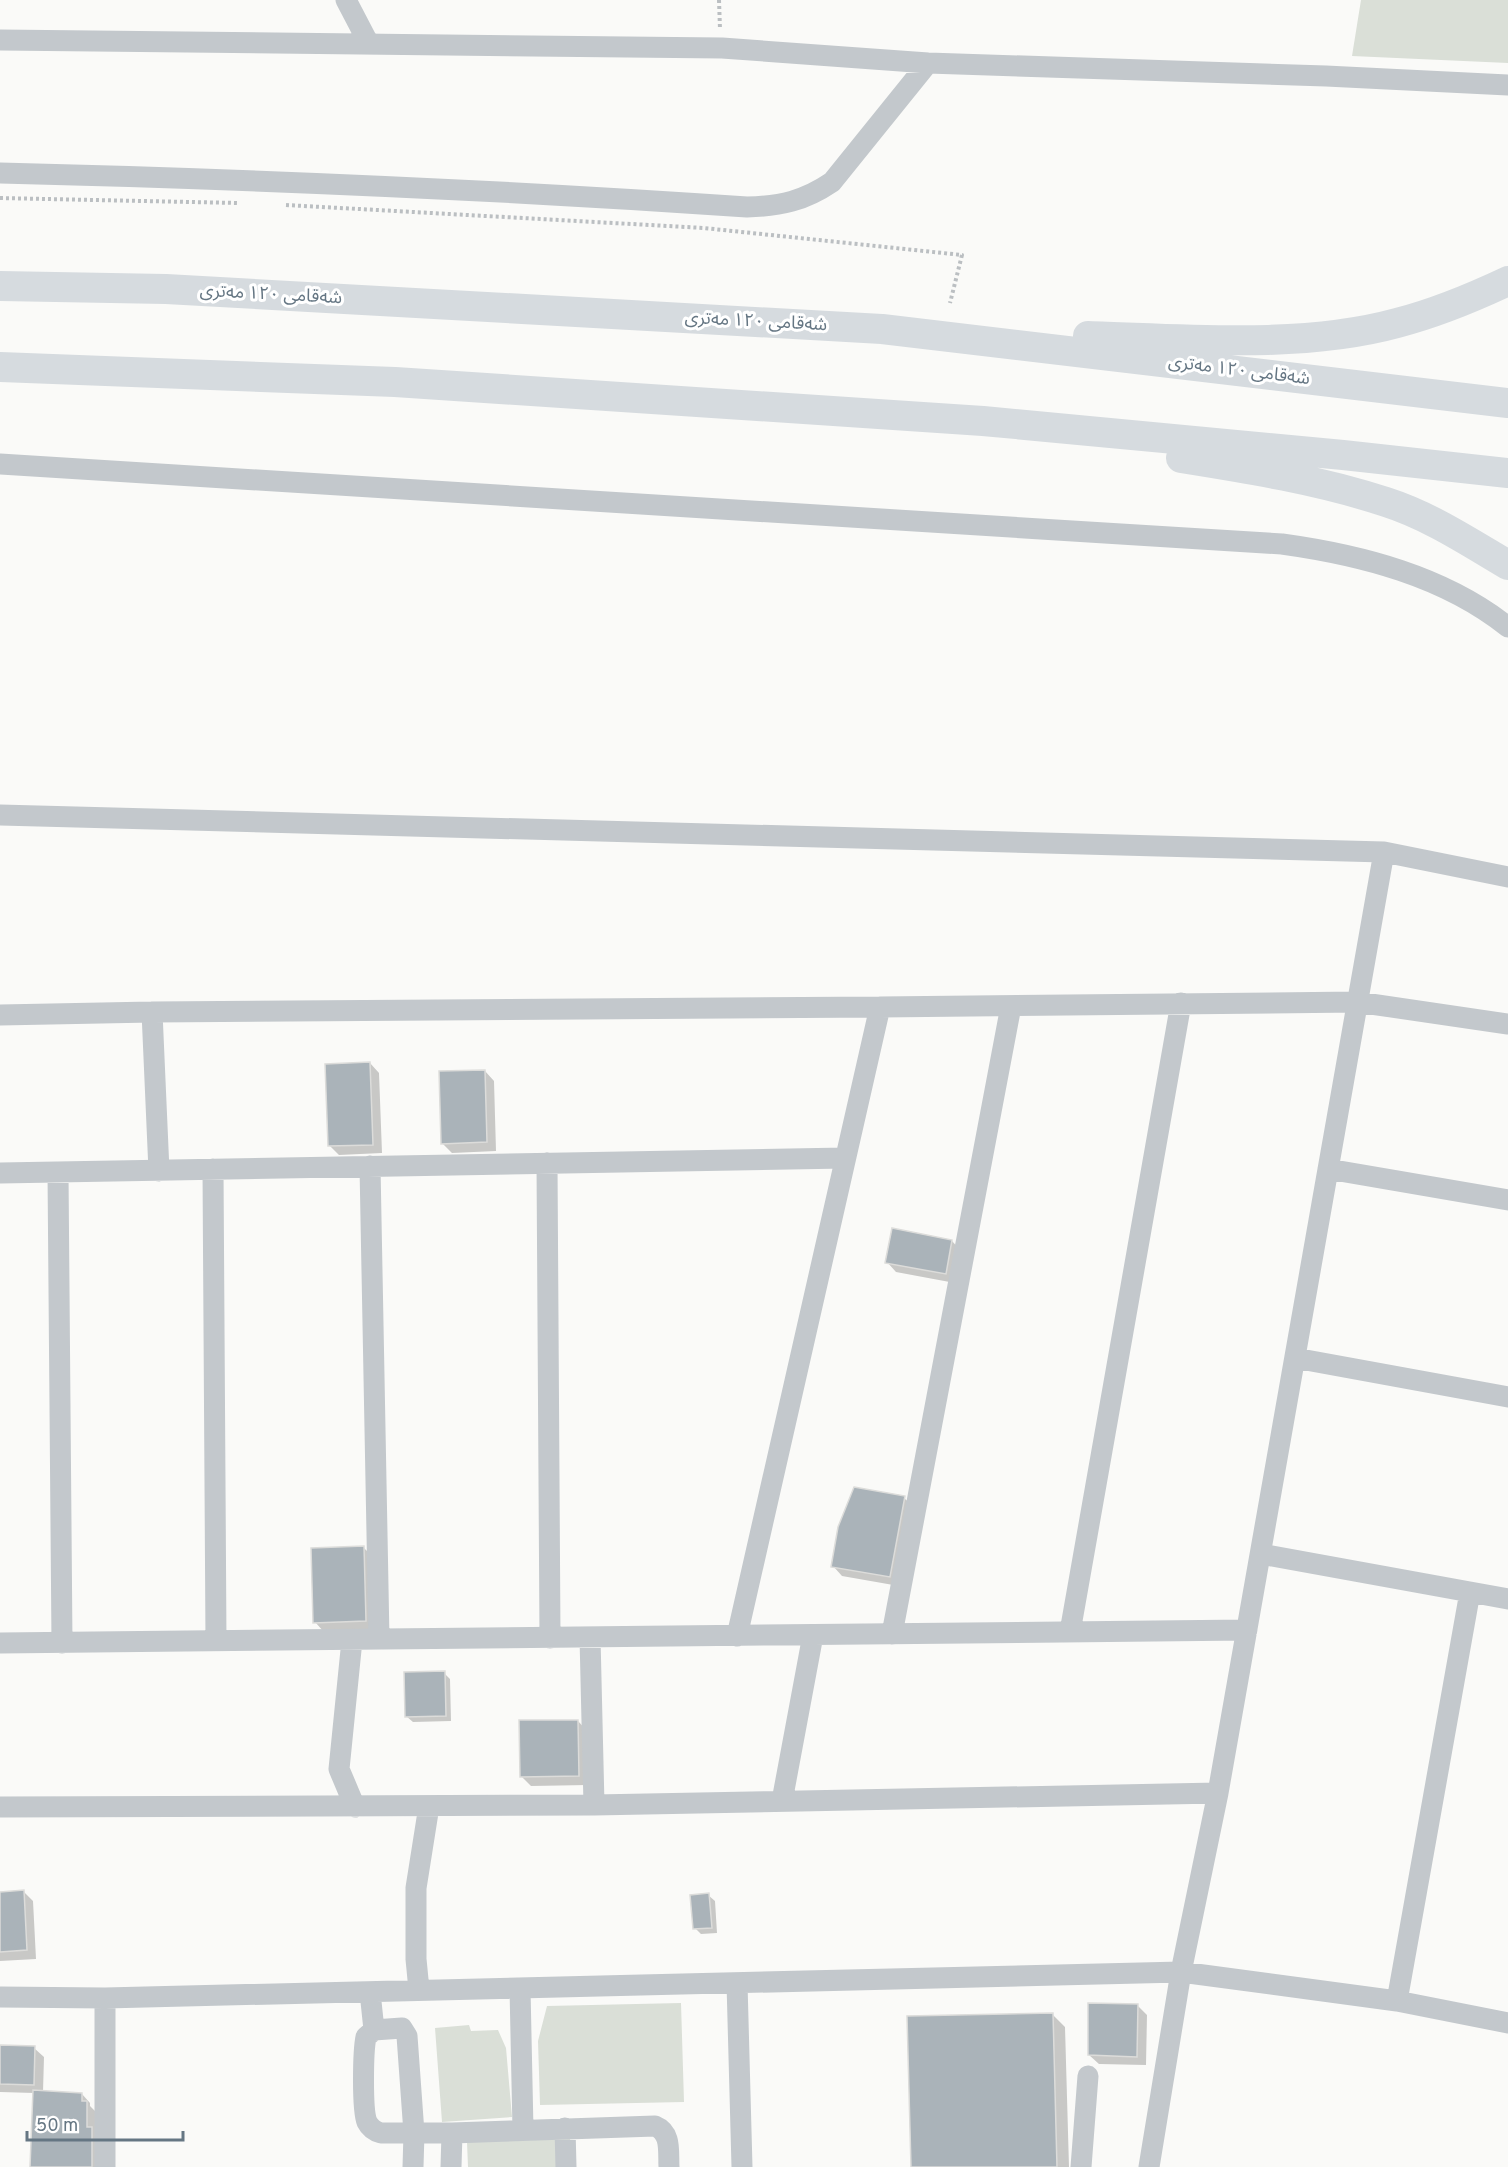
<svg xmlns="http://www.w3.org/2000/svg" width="1508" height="2167" viewBox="0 0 1508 2167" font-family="Overpass,'Noto Sans Arabic',sans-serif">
<rect width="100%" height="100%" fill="#fafaf8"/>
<path fill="#dadfd7" d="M1361,0H1508V63L1352,56Z
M681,2003L684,2102L540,2105L538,2041L547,2006Z
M469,2025L471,2031L498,2030L506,2048L512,2117L442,2122L435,2028Z
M570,2139L572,2167H468L467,2142Z"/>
<path fill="#0003" d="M370,1063L379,1073L382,1153L339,1155L329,1145Z
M485,1071L494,1081L496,1151L452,1153L442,1143Z
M952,1241L961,1251L955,1283L896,1272L887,1262Z
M904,1498L914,1507L899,1586L842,1576L833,1566Z
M364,1548L373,1557L375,1630L324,1632L315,1622Z
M444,1673L450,1679L451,1721L413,1722L406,1716Z
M578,1721L587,1731L588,1785L531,1786L522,1777Z
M24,1892L33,1901L36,1959L0,1961V1893Z
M708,1895L715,1901L717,1933L701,1934L695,1928Z
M1137,2005L1147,2015L1146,2065L1099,2064L1089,2055Z
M1052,2014L1065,2027L1069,2167H912Z
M0,2046L34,2048L44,2057L43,2092L82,2094L90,2103V2106L95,2111L101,2167H32L34,2093L0,2092Z"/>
<path fill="#aab3b9" stroke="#dcdcda" stroke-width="1.5" d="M370,1062L373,1145L328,1146L325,1064Z
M485,1070L487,1142L441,1144L439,1071Z
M892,1228L952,1240L946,1274L885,1263Z
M854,1487L905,1496L890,1577L831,1567L838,1527Z
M364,1546L366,1621L313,1623L311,1548Z
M445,1671L446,1716L405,1717L404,1672Z
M519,1720H578L579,1776L520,1777Z
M24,1890L27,1950L0,1952V1892Z
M709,1893L712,1928L693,1929L690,1895Z
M1088,2003L1138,2004L1137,2057L1088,2055Z
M1053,2013L1057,2167H911L907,2016Z
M0,2045L35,2046L34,2085L0,2084Z
M33,2090L82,2093V2101H87V2127H92V2167H30Z"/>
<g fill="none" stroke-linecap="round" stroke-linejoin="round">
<path stroke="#bbbfc2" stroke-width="4" stroke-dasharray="3 3" stroke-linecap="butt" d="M719,0L720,29
M0,198L239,203
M286,205L704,228L962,255L950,303"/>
<path stroke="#c3c8cc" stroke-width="21" d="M346,0L369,44
M0,40L722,48L928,63L1326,76L1508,85
M0,173C249,179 499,190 747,207C781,206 804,201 832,182L928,63
M0,464L1282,544C1361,555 1444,576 1508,627
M0,815L1384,852L1508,877
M152,1012L159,1171
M0,1015L152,1012L880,1007
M547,1163L550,1638
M370,1166L379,1639
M213,1169L216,1641
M1328,1169L1508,1200
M58,1172L62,1643
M0,1173L845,1158
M1295,1358L1508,1397
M1261,1554L1470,1592
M1070,1632L1181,1003
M892,1634L1011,1006
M737,1636L880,1007L1357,1002L1508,1024
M590,1637L594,1805
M352,1640L339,1769L355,1807
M0,1643L1247,1630
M782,1801L813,1635
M0,1807L594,1805L1218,1793
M737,1983L742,2167
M520,1988L523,2130
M419,1990L416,1959V1888L429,1806
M370,1992L374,2030
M0,1997L105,1998L1181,1972L1397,2001L1508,2023
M105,1998V2167
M1397,2001L1470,1592L1508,1599
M565,2128L566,2167
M413,2167L414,2133L407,2036L402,2028L374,2030L366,2037C363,2051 362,2110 367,2122C370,2128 374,2131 381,2133H452L655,2126C672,2133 668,2152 669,2167
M451,2167L452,2133
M1081,2167L1088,2076
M1149,2167L1181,1972L1218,1793L1384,852"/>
<path stroke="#d6dbdf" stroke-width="30" d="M0,286L166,289L882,329L1508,403
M1088,336C1187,339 1302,349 1397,323C1436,313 1472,298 1508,281
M0,367L395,382L983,421L1343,455L1508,473
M1181,458C1250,469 1319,480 1386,502C1430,516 1469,542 1508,565"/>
</g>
<g text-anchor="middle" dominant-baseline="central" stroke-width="6" stroke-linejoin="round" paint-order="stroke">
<g font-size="18" fill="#657683" stroke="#fff">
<text transform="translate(271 295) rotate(3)">شەقامی ١٢٠ مەتری</text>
<text transform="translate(756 322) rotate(3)">شەقامی ١٢٠ مەتری</text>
<text transform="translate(1239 371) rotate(7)">شەقامی ١٢٠ مەتری</text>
</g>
</g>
<path d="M27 2131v9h156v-9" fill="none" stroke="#657683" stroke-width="3"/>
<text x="36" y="2131" font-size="18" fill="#657683" stroke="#ffffff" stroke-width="4.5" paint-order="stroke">50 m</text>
</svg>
